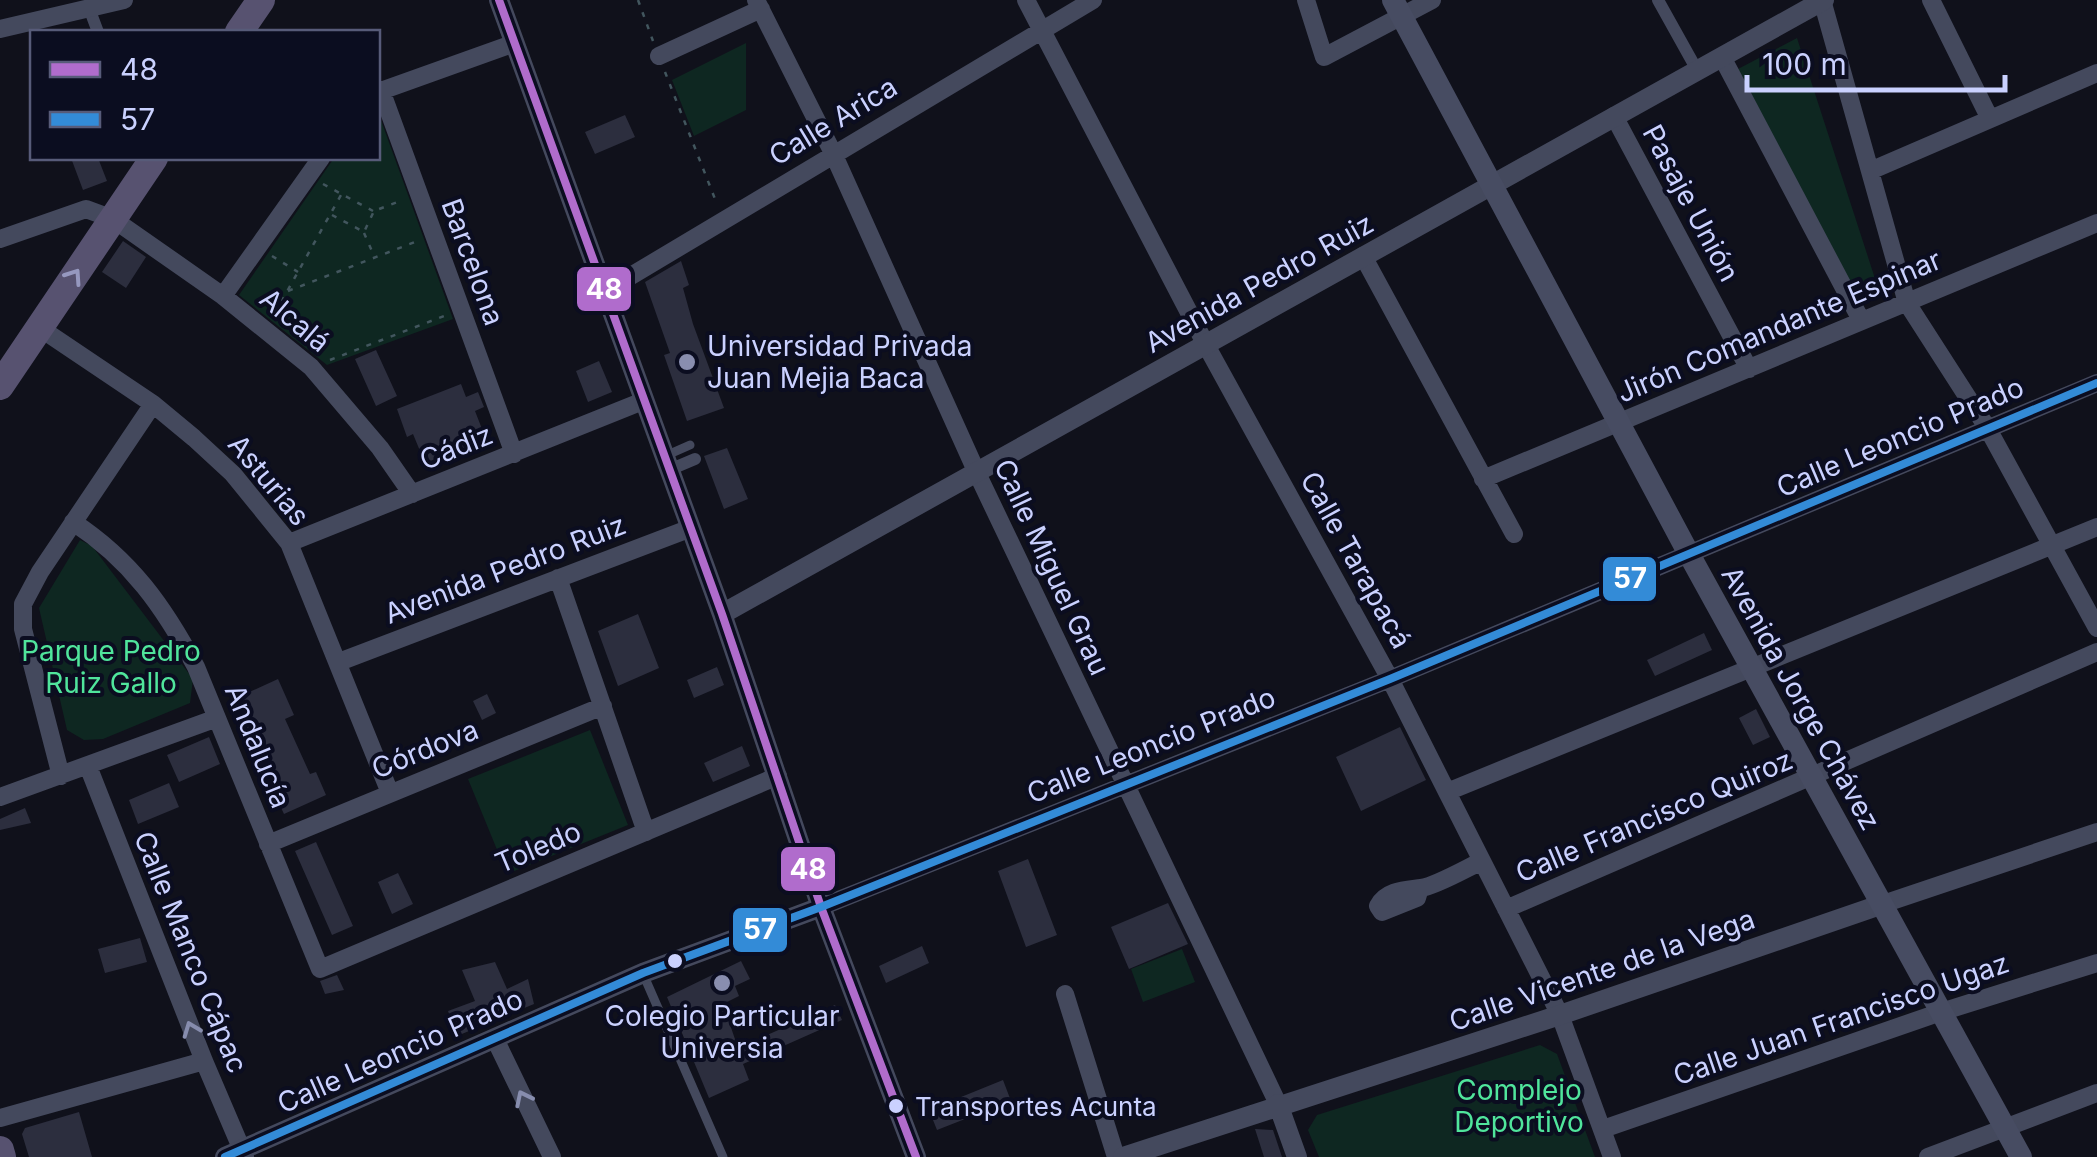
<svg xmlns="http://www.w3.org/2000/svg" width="2097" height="1157" viewBox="0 0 2097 1157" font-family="Inter,sans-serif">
<rect width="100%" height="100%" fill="#10111b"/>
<path fill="#0e2721" d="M1797,38L1880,294L1861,303L1738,69Z
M746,43V110L694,136L672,80Z
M378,112L453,319L327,365L239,295L334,158H378Z
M80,540L92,546L193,679L190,703L103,739L84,740L67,730L39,608Z
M590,730L628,825L507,874L468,779Z
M1182,949L1195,982L1143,1002L1131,969Z
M1540,1045L1557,1054L1595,1157H1319L1308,1130L1317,1115Z"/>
<path fill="#2c2e3e" d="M625,115L635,137L595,154L585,132Z
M71,158H98L107,181L83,190Z
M123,241L146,257L126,288L102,272Z
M681,261L689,285L683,288L693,324L724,408L687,421L664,355L670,353L645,282Z
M376,350L397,396L376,406L355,359Z
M599,361L612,392L588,402L576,371Z
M461,384L466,397L478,392L484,407L475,411L482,429L470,433L474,444L425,463L413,434L407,437L397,409Z
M727,448L748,499L724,509L704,456Z
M638,614L659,668L618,686L598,631Z
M1704,633L1712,650L1655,676L1647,660Z
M717,667L724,685L694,698L687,680Z
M278,679L294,715L285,719L310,774L316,772L326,795L284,814L273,791L276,790L234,699Z
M487,694L496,713L482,720L473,701Z
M1756,709L1770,737L1753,745L1739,718Z
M1400,727L1426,780L1361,811L1336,757Z
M209,737L220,764L179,782L167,755Z
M742,746L750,766L713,782L704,763Z
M169,783L179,807L138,824L129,800Z
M25,808L31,823L0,830V819Z
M316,842L353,926L332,935L295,851Z
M1028,859L1057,935L1026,947L998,871Z
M398,873L413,904L392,914L378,882Z
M1168,903L1188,944L1129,969L1111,927Z
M140,938L147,962L105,973L98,949Z
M922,946L929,963L886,983L879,966Z
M741,961L750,979L735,986L739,996L723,1004L738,1048L835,1005L842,1020L743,1064L749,1080L709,1098L667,997Z
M495,962L507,989L528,979L534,1004L457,1036L448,1011L475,1001L462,970Z
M337,975L344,990L325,994L320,981Z
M1003,1080L1011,1101L937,1130L929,1110Z
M79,1112L92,1157H29L22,1134L25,1128Z
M1255,1129L1273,1130L1282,1157H1264Z"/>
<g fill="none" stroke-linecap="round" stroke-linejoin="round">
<path stroke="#42565e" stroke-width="2.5" stroke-dasharray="5 8" stroke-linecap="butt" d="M638,0L653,41
M665,72L717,204
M323,184L373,211
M332,215L364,232L374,211L400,201
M364,233L375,258
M272,256L298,272
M288,291L415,242
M275,313L341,195
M330,360L444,316"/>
<path stroke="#44495d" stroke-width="9" d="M665,456L690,445
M644,976L723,1157"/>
<path stroke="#44495d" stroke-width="12" d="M1658,0L1697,70
M89,8L98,32
M669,470L695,459"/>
<path stroke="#44495d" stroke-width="18" d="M756,0L833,153L977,473L1278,1104
M1026,0L1206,345L1390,679L1447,792L1560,1015L1612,1157
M1306,0L1324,57L1432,0
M1822,0L1907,303L1988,429L2097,628
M1931,0L1990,119
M0,29L124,0
M659,56L761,9
M1722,57L1861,320
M381,90L514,454
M378,92L515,43
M1614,116L1749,369
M1870,171L2097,73
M0,239L86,209L113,219L223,296L311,367L380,448L412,494
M1363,256L1514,534
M604,292L1093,0
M223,296L321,158
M40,328L153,404L194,438L233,474L289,543L390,793
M1483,479L2097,223
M73,522C131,560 164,607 196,667L320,969L778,776
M289,543L643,401
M558,578L646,832
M339,662L691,528
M88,766L204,1061L245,1157
M61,776L23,629V604L40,572L153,404
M1447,792L2097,527
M0,797L217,718
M268,844L603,706
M1420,888L1417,898L1382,912L1378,906C1386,890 1406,890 1421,888C1436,886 1467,868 1482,861
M1880,905L2097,832
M821,907L1390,679L2097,383
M1506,909L2097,652
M1065,994L1116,1157
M495,1039L552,1157
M0,1118L204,1061
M1603,1129L1941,1012L2097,963
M1928,1157L2097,1093"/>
<path stroke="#44495d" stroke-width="20" d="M499,0L722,614L821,907L916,1157
M722,614L1824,0
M1278,1104L1297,1157
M225,1157L643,973L821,907
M1123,1157L1560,1015L1880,905"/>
<path stroke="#474c62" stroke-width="22" d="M1393,0L1690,556L2021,1157"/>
<path stroke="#575270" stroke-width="28" d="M239,32L261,0
M0,386L154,158
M0,1150L2,1157"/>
<g stroke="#0b0d20" stroke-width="15">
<path id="bus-1" d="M499,0L722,614L821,907L916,1157"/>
</g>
<g stroke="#0b0d20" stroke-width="15">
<path id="bus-2" d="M225,1157L643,973L821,907L1390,679L2097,383"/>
</g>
<use href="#bus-1" stroke="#b06ccc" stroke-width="8"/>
<use href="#bus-2" stroke="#338bd7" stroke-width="8"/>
</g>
<defs><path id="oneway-chevron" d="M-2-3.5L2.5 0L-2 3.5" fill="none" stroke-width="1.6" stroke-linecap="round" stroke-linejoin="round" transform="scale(2.5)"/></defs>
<use stroke="#9698bf" href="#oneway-chevron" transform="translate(74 276) rotate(-56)"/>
<g stroke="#878dae">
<use href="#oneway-chevron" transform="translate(191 1029) rotate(-111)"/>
<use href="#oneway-chevron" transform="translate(523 1098) rotate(-116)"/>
</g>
<g fill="#898eaf" stroke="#0b0d20" stroke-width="4">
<circle cx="687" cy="362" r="10"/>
<circle cx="722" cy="983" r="10"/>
</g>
<g fill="#cad1ff" stroke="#0b0d20" stroke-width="4">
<circle cx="675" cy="961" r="9"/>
<circle cx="896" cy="1106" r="9"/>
</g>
<g text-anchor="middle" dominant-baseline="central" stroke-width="8" stroke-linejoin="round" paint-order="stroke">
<g font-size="26" fill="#cad1ff" stroke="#0b0d20" text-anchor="start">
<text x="915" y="1106">Transportes Acunta</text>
</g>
<g font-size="28" fill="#cad1ff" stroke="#0b0d20">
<text transform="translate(833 121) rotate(-31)">Calle Arica</text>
<text transform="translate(1691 203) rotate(62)">Pasaje Unión</text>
<text transform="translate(473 262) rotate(70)">Barcelona</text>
<text transform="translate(1259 283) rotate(-29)">Avenida Pedro Ruiz</text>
<text transform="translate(295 320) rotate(40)">Alcalá</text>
<text transform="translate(1779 326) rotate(-23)">Jirón Comandante Espinar</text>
<text transform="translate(1900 437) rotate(-23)">Calle Leoncio Prado</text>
<text transform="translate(456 447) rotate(-22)">Cádiz</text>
<text transform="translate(269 480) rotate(50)">Asturias</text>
<text transform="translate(1356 560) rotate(61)">Calle Tarapacá</text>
<text transform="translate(1052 567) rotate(65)">Calle Miguel Grau</text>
<text transform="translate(505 569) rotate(-21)">Avenida Pedro Ruiz</text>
<text transform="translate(1801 698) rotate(61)">Avenida Jorge Chávez</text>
<text transform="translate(1151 745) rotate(-22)">Calle Leoncio Prado</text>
<text transform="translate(258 746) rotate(68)">Andalucía</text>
<text transform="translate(425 749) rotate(-22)">Córdova</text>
<text transform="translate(1654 816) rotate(-23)">Calle Francisco Quiroz</text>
<text transform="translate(538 847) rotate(-23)">Toledo</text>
<text transform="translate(191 952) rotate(68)">Calle Manco Cápac</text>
<text transform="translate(1602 970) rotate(-19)">Calle Vicente de la Vega</text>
<text transform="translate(1841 1019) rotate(-19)">Calle Juan Francisco Ugaz</text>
<text transform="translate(400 1051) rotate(-24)">Calle Leoncio Prado</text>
</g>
<g font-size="28" fill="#cad1ff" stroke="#0b0d20" text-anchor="start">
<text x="707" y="346">Universidad Privada<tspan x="707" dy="32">Juan Mejia Baca</tspan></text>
<text x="722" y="1016" text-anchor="middle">Colegio Particular<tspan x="722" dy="32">Universia</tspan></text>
</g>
<g font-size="28" fill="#50e59c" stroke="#0b0d20">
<text x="111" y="651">Parque Pedro<tspan x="111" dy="32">Ruiz Gallo</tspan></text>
<text x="1519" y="1090">Complejo<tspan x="1519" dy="32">Deportivo</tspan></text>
</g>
</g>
<g stroke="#0b0d20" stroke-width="4">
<rect x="575" y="265" width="58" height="48" rx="10" fill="#b06ccc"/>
<rect x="1601" y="555" width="57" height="48" rx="10" fill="#338bd7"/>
<rect x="779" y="845" width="58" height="48" rx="10" fill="#b06ccc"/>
<rect x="731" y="906" width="58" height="48" rx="10" fill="#338bd7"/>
</g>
<g font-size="28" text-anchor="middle" font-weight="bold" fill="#fff">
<text x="604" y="299">48</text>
<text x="1630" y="588">57</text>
<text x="808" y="879">48</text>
<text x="760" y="939">57</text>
</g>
<rect x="30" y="30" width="350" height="130" fill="#0b0d20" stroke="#575b79" stroke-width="2.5"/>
<rect x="50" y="62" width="50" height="15" fill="#b06ccc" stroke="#575b79" stroke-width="2.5"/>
<text x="120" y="80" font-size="30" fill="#cad1ff">48</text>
<rect x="50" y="112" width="50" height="15" fill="#338bd7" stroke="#575b79" stroke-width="2.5"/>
<text x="120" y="130" font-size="30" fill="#cad1ff">57</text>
<path d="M1747 75v15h258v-15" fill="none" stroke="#cad1ff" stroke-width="5"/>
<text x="1762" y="75" font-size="30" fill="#cad1ff" stroke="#0b0d20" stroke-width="8" paint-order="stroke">100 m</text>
</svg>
